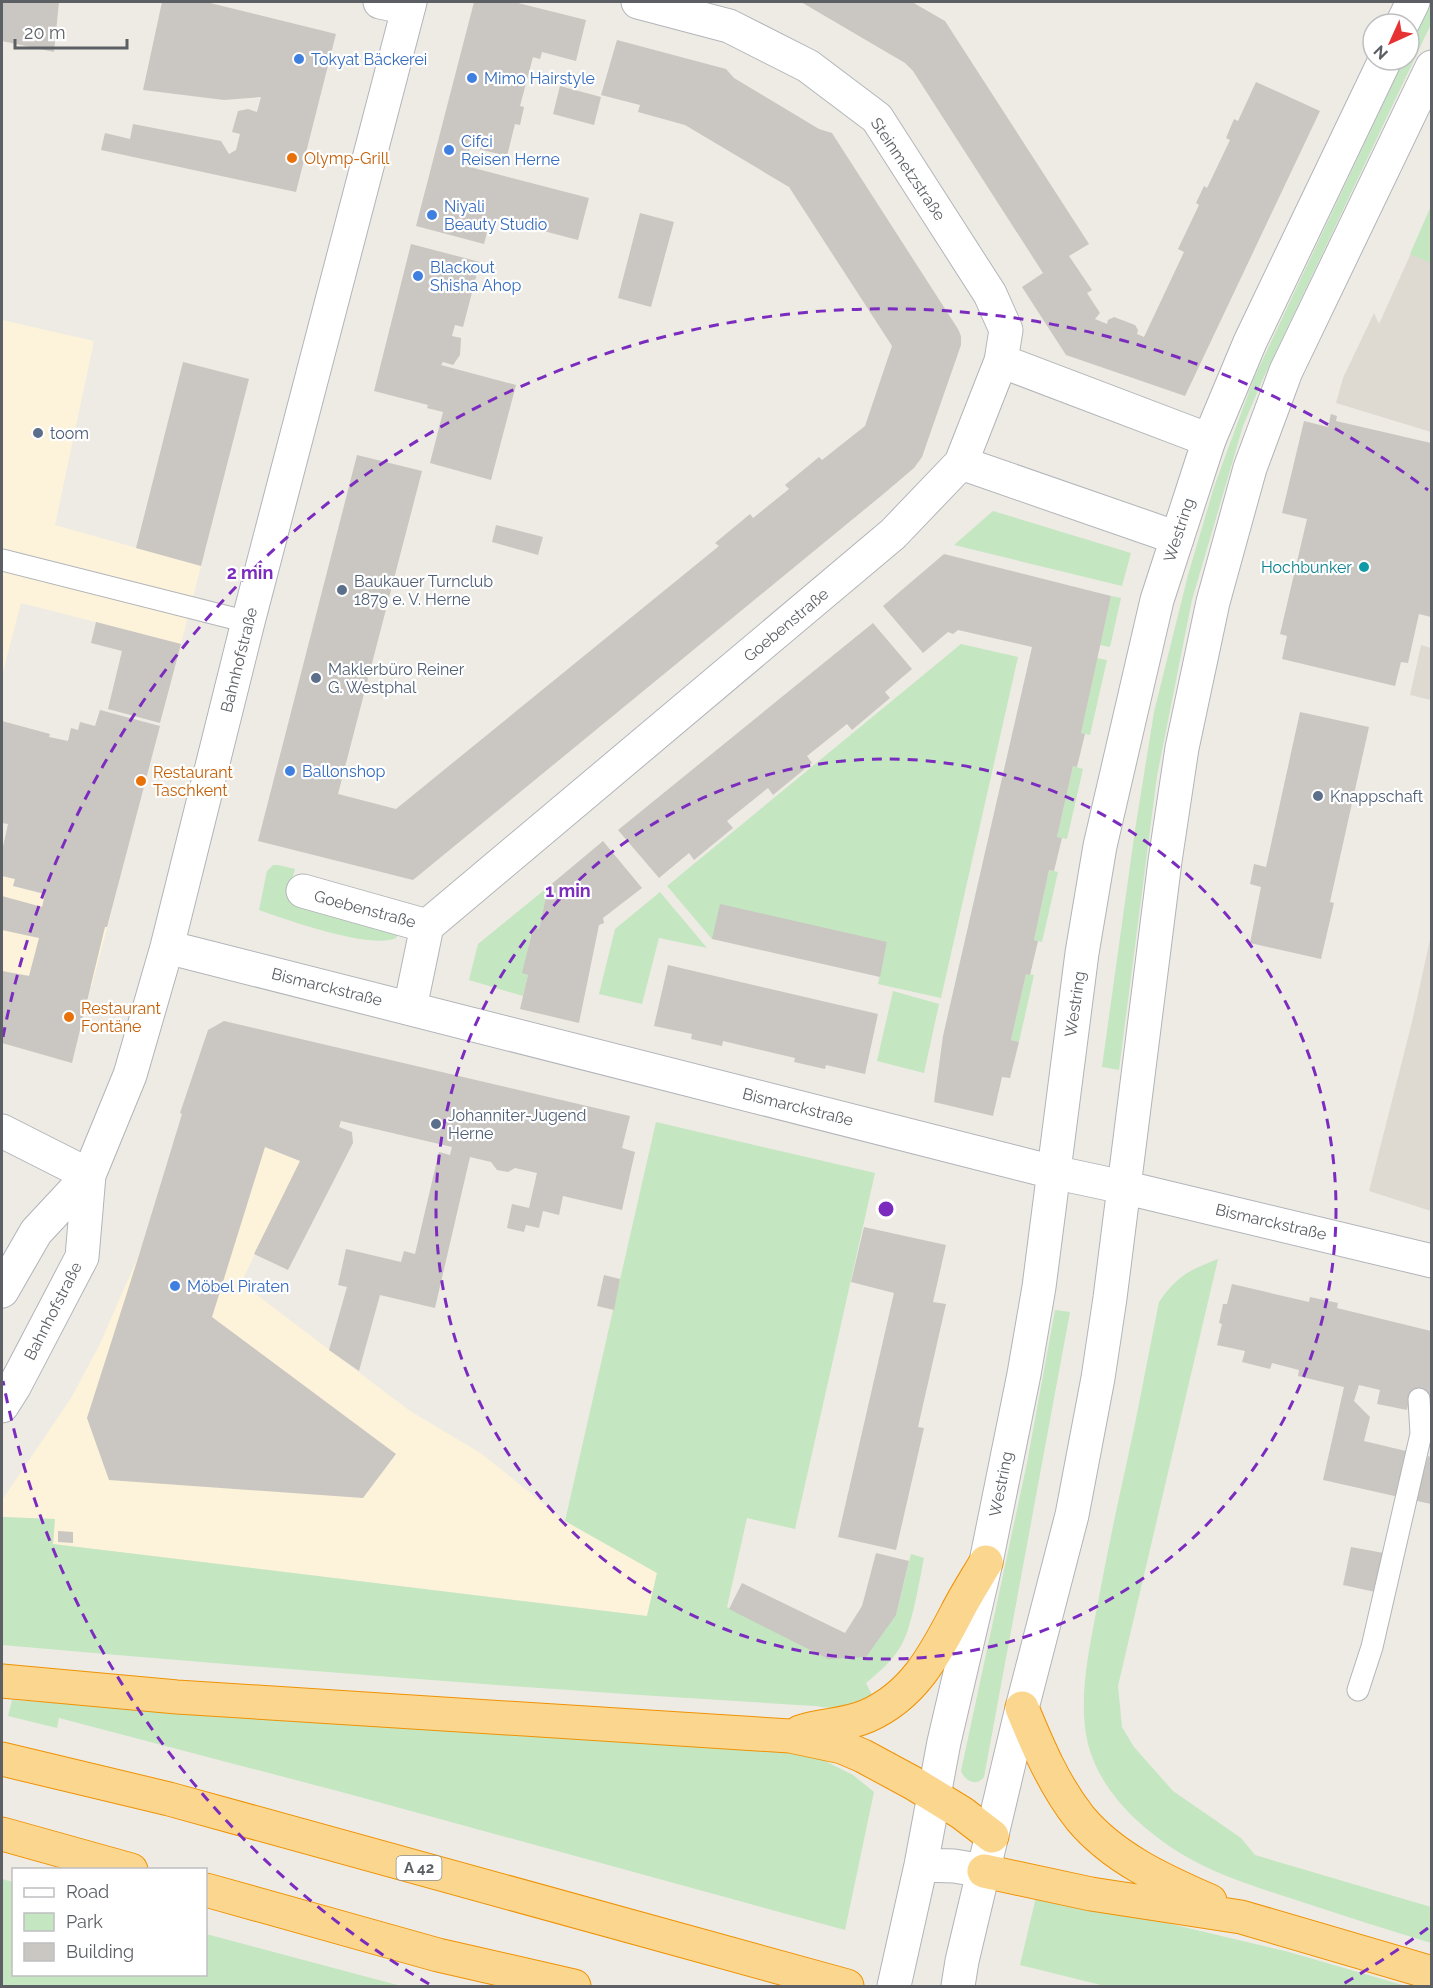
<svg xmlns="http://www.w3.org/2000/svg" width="1433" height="1988" viewBox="0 0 1433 1988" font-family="Raleway,sans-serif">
<rect width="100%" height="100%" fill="#eeebe4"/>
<path fill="#fdf2da" d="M2,320L94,341L55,525L201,566L181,644L21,603L2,676Z
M2,876L15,879L13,886L111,912L92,986L2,971Z
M265,1147L300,1161L241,1283L410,1411L482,1454L565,1521L657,1573L647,1616L53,1544L54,1519L2,1517V1500L71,1398L98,1348L139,1255Z"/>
<path fill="#dedad2" d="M1431,209V432L1336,403L1343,378L1374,313L1379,324Z
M1421,645L1431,648V700L1410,695Z
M1431,935V1211L1369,1191L1412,1022Z"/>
<path fill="#c4e6c1" d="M1431,2V24L1262,381L1243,426L1192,600L1157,776L1119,1070L1102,1067L1135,830L1154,712L1188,575L1214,487L1254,378L1404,60H1409V49Z
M1431,206L1432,263H1431L1410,254Z
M993,511L1131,553L1122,586L954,545Z
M1111,596L1121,598L1110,647L1100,645Z
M961,644L1018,657L941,998L878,984L887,942L712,939L667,886Z
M1097,658L1107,660L1090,735L1081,733Z
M1073,766L1083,769L1067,839L1057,837Z
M273,865H278L295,869L287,897L392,927L398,934L396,938C372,950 287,920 259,910L267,871Z
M1049,870L1058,872L1042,942L1034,940Z
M548,887L539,929H532L523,973L528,975L523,996L469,980L478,944Z
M660,892L707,948L659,938L642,1004L599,994L615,929Z
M1026,974L1034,975L1019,1042L1011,1040Z
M893,991L939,1004L924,1073L877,1061Z
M656,1122L875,1173L795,1529L747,1518L727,1607L828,1659L896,1615L911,1554L924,1558C919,1581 912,1631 899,1649C891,1662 878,1673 866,1683L872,1695C852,1704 839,1711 816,1706C545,1690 273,1669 2,1645V1517L55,1519L53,1544L647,1616L657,1573L565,1521Z
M1218,1259L1118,1686L1122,1727L1134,1747L1173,1791L1241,1838L1255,1855L1431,1907V1943C1388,1930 1345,1916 1302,1902C1260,1888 1217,1876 1180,1853C1140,1828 1100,1791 1088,1744C1078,1702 1088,1655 1096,1613C1105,1564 1115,1515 1126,1466C1138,1412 1148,1356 1159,1302C1178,1275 1188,1271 1218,1259Z
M1055,1310L1070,1312L984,1777C976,1787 965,1781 961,1771L1027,1463Z
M12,1700L780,1749L817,1757L853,1775L874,1792L845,1930L349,1794L59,1718L57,1728L8,1716Z
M2,1879L13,1882L14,1974H206V1934L401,1986H2Z
M1036,1897L1133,1915L1289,1952L1406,1986H1105L1020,1965Z"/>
<path fill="#cac6c1" d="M2,2H59L54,52L2,41Z
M162,2H206L336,34L296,192L101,150L105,133L130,139L133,124L221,141L229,154L236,150L240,134L232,132L238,111L248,109L257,112L261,97L224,100L143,90Z
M474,2H514L586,20L576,61L542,52L540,59L533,57L520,106L524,107L520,125L515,124L507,156L470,147L466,166L589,198L578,240L498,219L496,226L489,225L484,244L416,226Z
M801,2H912L945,21L1089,244L1069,256L1092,290L1087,293L1100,313L1095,319L1107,324L1108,320L1114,317L1135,325L1138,330L1137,334L1144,337L1184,252L1178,249L1199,205L1196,203L1204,186L1207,188L1230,140L1226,138L1234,119L1238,121L1256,82L1320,111L1185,396L1066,355L1022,287L1043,273L913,71L905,63Z
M617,40L726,69L734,78L819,129L832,133L958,329L961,336V345L922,457L914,468L881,496L413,880L258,841L357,455L422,471L338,794L396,809L719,546L715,543L750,514L753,518L789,489L785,485L819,457L822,460L865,426L892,346L789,187L685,125L638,112L640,105L601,95Z
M560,86L601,97L594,125L553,114Z
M640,213L674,222L651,307L618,298Z
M411,244L480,262L463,327L455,325L452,336L461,338L460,355L453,365L443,362L441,365L516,385L491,480L430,463L443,412L427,408L428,405L374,391Z
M183,362L249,379L201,566L136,548Z
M1331,414L1337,416L1336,421L1431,443V617L1419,614L1408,663L1401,662L1395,686L1282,659L1287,636L1280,634L1307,519L1282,513L1304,421L1328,427Z
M496,525L543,537L538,555L492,542Z
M944,554L1111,596L1081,733L1085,734L1077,767L1073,766L1057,837L1062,838L1054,871L1049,870L1034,940L1038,941L1030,975L1026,974L1011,1040L1019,1042L1010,1078L1002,1077L993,1116L934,1102L943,1036L1032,647L958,630L953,634L948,632L923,653L883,606Z
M96,622L181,644L160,723L108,709L122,651L91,643Z
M873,623L912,669L885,692L890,698L852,730L847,724L807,756L812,763L773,795L768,788L727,821L733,828L694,860L689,853L659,878L618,830Z
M100,710L160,726L107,927H105L72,1063L2,1043V971L29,976L39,938L2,930V896L42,907L45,894L13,886L15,879L2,876V851L8,824L2,823V721L50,734L49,737L68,741L71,728L78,730L80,722L95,726Z
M1300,712L1369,727L1330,902L1334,903L1321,959L1250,943L1261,887L1250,884L1254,864L1266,867Z
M603,841L642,888L603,918L604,923L599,925L579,1023L520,1009L528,975L522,973L533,928L539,929L548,887Z
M720,904L887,942L880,977L712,939Z
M668,965L878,1014L865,1074L826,1065L825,1069L794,1062L795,1058L723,1041L722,1046L691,1039L692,1034L654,1026Z
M224,1021L630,1116L622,1148L635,1152L622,1210L563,1196L559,1215L543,1211L539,1228L526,1225L524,1232L507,1228L512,1204L529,1208L537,1173L515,1168L508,1172L497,1170L491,1162L470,1157L435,1308L380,1295L359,1371L329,1350L347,1287L338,1285L346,1249L401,1262L404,1251L415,1254L439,1152L450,1155L452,1147L341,1121L339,1127L352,1132L353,1143L288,1270L254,1254L300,1161L265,1147L212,1317L396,1454L363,1498L109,1480L87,1418L139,1255L182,1114L180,1113L208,1030Z
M864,1227L946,1245L933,1302L946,1304L918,1427L924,1428L896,1550L838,1537L894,1293L851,1282Z
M604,1275L620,1279L614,1310L597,1306Z
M1232,1284L1309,1302L1310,1297L1338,1303L1337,1308L1431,1331V1401L1410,1396L1407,1410L1377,1404L1380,1390L1359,1385L1354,1401L1370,1417L1364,1441L1406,1451L1402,1469L1406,1470L1399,1497L1323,1480L1344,1387L1298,1376L1299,1370L1272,1363L1270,1369L1242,1362L1245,1351L1217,1345L1222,1324L1219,1323L1223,1304H1227Z
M1428,1456L1431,1457V1504L1413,1500L1420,1473L1423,1474Z
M58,1531L73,1532V1543L58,1542Z
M1351,1547L1389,1554L1380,1593L1343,1585Z
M876,1553L909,1561L896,1615L866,1657L828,1659L729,1609L742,1583L845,1633L862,1606Z"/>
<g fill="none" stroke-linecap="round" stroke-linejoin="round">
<g stroke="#b2b5b9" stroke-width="23">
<path id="lane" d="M2,560L248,622
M1358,1690L1372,1647L1421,1434L1419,1399"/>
</g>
<g stroke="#b2b5b9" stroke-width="35">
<path id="street" d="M380,2L408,8
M1001,361L1209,440
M961,463L1177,538
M303,891L427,926
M410,1008L427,926L893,534L961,463L1001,361L1006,330L990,294L877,118L808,66L729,26L638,2"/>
</g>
<g stroke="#b1b4b9" stroke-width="35">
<path id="secondary" d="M1402,24L1413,2
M167,947L1053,1172L1123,1187L1432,1261
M2,1131L89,1175
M2,1291L36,1232L89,1175
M2,1406L14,1387L82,1257L89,1175L130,1075L167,947L248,622L410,2
M921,1865L954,1866L984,1871
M894,1986L921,1865L944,1742L986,1562L1024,1374L1039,1287L1082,953L1100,846L1157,600L1209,440L1250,342L1385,60
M958,1986L962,1961L1022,1708L1072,1515L1098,1378L1110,1298L1165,861L1182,748L1213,602L1250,468L1286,371L1432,67"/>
</g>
<g stroke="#ef9204" stroke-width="35">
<path id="highway" d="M2,1681L177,1697L790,1736L842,1747L863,1756L913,1783L962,1813L992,1836
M1022,1708C1038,1747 1054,1785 1080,1818C1113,1858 1164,1881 1210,1901
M800,1732C822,1724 845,1726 867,1716C913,1696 934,1656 956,1614C965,1596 976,1579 986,1562
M2,1759L169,1799L847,1986
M2,1834L131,1870
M984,1871L1091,1894L1241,1917L1432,1973
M206,1890L438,1955L574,1986"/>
</g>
<use href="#lane" stroke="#fff" stroke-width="21"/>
<use href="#street" stroke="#fff" stroke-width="33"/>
<use href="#secondary" stroke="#fff" stroke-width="33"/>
<use href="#highway" stroke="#fbd68e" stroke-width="33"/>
</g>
<g fill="none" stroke="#7b2cbf" stroke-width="3" stroke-dasharray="10 8">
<circle cx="886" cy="1209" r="450"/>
<path d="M1428 1928A900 900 0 0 1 1343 1984M429 1984A900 900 0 0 1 3 1381M3 1037A900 900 0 0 1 1428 490"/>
</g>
<g fill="#3f7fe0" stroke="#fff" stroke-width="2">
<circle cx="299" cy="59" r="6"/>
<circle cx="472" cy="78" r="6"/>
<circle cx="449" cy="150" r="6"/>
<circle cx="432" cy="215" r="6"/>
<circle cx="418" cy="276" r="6"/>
<circle cx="290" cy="771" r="6"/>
<circle cx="175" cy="1286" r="6"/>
</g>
<g fill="#e8710a" stroke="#fff" stroke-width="2">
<circle cx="292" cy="158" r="6"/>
<circle cx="141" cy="781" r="6"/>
<circle cx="69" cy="1017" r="6"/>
</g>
<g fill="#5c6f8a" stroke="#fff" stroke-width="2">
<circle cx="38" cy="433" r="6"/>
<circle cx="342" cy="590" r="6"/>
<circle cx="316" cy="678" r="6"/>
<circle cx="1318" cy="796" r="6"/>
<circle cx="436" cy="1124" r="6"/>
</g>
<circle fill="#0f9aa8" stroke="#fff" stroke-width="2" cx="1364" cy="567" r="6"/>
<g text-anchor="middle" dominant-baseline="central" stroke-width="4.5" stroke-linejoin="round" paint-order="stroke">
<rect fill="#fff" stroke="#8d9092" stroke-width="1.5" x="396.5" y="1856" width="45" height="24" rx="4.5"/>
<g font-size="15" font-weight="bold" fill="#5c6064">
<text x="419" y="1868">A 42</text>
</g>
<g font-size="16" fill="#366cbe" stroke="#fff" text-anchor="start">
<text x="311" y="59">Tokyat Bäckerei</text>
<text x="484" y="78">Mimo Hairstyle</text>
<text x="461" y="141">Cifci<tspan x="461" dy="18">Reisen Herne</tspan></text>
<text x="444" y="206">Niyali<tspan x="444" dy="18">Beauty Studio</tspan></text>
<text x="430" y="267">Blackout<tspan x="430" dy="18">Shisha Ahop</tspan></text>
<text x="302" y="771">Ballonshop</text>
<text x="187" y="1286">Möbel Piraten</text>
</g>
<g font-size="16" fill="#c56008" stroke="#fff" text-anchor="start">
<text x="304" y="158">Olymp-Grill</text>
<text x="153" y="772">Restaurant<tspan x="153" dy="18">Taschkent</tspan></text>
<text x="81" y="1008">Restaurant<tspan x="81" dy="18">Fontäne</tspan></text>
</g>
<g font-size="16" fill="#5c6064" stroke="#fff">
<text transform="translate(908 169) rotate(56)">Steinmetzstraße</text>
<text transform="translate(1179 530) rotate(-72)">Westring</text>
<text transform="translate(786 625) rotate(-40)">Goebenstraße</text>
<text transform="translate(239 660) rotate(-76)">Bahnhofstraße</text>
<text transform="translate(365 909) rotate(15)">Goebenstraße</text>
<text transform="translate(327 987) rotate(14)">Bismarckstraße</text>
<text transform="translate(1075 1004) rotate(-82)">Westring</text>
<text transform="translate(798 1107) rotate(14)">Bismarckstraße</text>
<text transform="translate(1271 1222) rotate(13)">Bismarckstraße</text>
<text transform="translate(53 1311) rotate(-63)">Bahnhofstraße</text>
<text transform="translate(1001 1484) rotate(-79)">Westring</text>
</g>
<g font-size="16" fill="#4e5e75" stroke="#fff" text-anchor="start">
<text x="50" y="433">toom</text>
<text x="354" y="581">Baukauer Turnclub<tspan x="354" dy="18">1879 e. V. Herne</tspan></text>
<text x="328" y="669">Maklerbüro Reiner<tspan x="328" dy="18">G. Westphal</tspan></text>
<text x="1330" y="796">Knappschaft</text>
<text x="448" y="1115">Johanniter-Jugend<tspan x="448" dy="18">Herne</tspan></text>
</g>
<g font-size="16" fill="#0d838f" stroke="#fff" text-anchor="end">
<text x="1352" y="567">Hochbunker</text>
</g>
</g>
<circle cx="886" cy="1209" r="9" fill="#7b2cbf" stroke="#fff" stroke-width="3"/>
<g font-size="18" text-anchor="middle" font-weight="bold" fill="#7b2cbf" stroke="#fff" stroke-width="4.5" stroke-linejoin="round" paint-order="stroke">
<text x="250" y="579">2 min</text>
<text x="568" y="897">1 min</text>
</g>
<rect width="1433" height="1988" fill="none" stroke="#5c6064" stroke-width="6"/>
<rect x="12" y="1868" width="195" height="108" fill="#ffffff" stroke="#bebfc1" stroke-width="1.5"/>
<rect x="24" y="1888" width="30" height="9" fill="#ffffff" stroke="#bebfc1" stroke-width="1.5"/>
<text x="66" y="1898" font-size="18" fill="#5c6064">Road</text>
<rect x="24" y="1913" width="30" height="18" fill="#c4e6c1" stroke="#bebfc1" stroke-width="1.5"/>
<text x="66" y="1928" font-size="18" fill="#5c6064">Park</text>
<rect x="24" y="1943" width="30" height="18" fill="#cac6c1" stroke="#bebfc1" stroke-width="1.5"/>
<text x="66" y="1958" font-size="18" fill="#5c6064">Building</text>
<g transform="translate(1391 42) rotate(225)"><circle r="28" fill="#ffffff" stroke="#bebfc1" stroke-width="1.5"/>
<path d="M0-4.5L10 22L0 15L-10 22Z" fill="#e73233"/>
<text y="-9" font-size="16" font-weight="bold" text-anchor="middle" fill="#5c6064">N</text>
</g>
<path d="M15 39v9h112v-9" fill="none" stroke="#5c6064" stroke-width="3"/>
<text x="24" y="39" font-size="18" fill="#5c6064" stroke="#ffffff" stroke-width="4.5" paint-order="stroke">20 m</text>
</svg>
